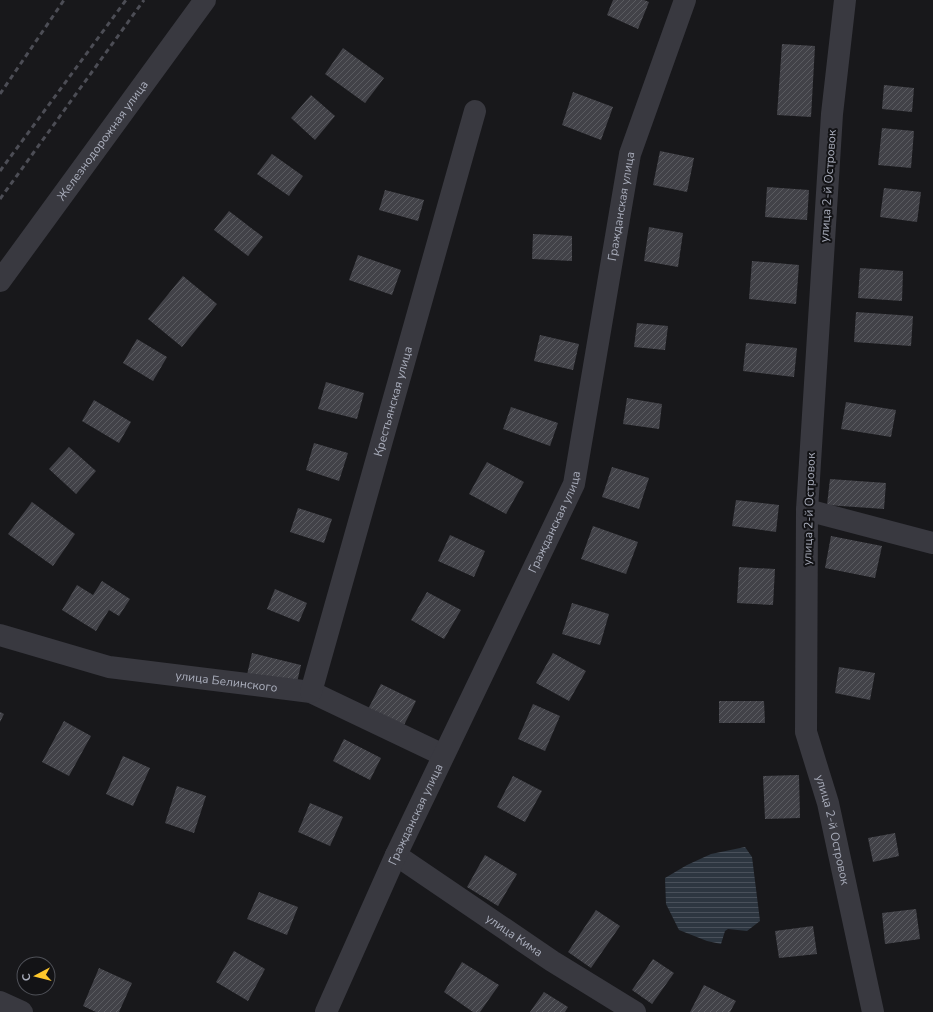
<svg xmlns="http://www.w3.org/2000/svg" width="933" height="1012" viewBox="0 0 933 1012" font-family="'Nunito Sans',sans-serif">
<defs>
<pattern id="water-rules" width="6" height="5" patternUnits="userSpaceOnUse"><rect width="6" height="5" fill="#2d3640"/><path d="M0 2.5h6" fill="none" stroke="#49505a"/></pattern>
<pattern id="building-hatch" width="6" height="6" patternUnits="userSpaceOnUse"><rect width="6" height="6" fill="#424248"/><path d="M-1 1l2-2M0 6l6-6M5 7l2-2" fill="none" stroke="#5a5b60"/></pattern>
</defs>
<rect width="100%" height="100%" fill="#18181b"/>
<path fill="url(#water-rules)" d="M745,847L752,857L760,921L747,931L728,929L725,931L721,944L707,941L679,930L666,904L665,878L687,865L711,854Z"/>
<path fill="url(#building-hatch)" d="M613,0H644L649,2L638,29L607,15Z
M782,44L815,46L811,117L777,115Z
M343,48L384,78L365,103L325,74Z
M884,85L914,88L912,112L882,109Z
M573,92L613,107L601,140L562,125Z
M311,95L335,116L315,140L291,118Z
M882,128L914,131L911,168L878,165Z
M660,151L694,158L687,192L653,185Z
M272,154L303,176L289,196L257,174Z
M767,187L809,190L807,220L765,217Z
M884,188L921,192L917,222L880,217Z
M385,190L424,200L418,221L379,210Z
M229,211L263,237L248,256L214,230Z
M649,227L683,233L678,267L644,261Z
M533,234L572,236V261L532,259Z
M358,255L401,270L392,295L349,280Z
M752,261L799,265L796,304L749,299Z
M860,268L903,271L902,301L858,298Z
M183,276L217,304L182,347L148,319Z
M856,312L913,316L911,346L854,342Z
M637,323L668,326L665,350L634,347Z
M540,335L579,344L573,370L534,361Z
M137,339L167,357L153,381L123,363Z
M746,343L797,348L794,377L743,371Z
M326,382L364,393L357,419L318,409Z
M627,398L662,404L659,429L623,424Z
M94,400L131,422L119,443L82,421Z
M846,402L896,410L891,437L841,429Z
M511,407L558,423L550,446L503,429Z
M314,443L348,453L339,481L306,470Z
M69,447L96,471L76,494L49,469Z
M487,462L524,482L506,514L469,494Z
M612,467L649,478L639,509L602,497Z
M830,479L886,483L884,509L827,505Z
M736,500L779,505L776,532L732,526Z
M32,502L75,534L53,566L8,534Z
M298,508L332,519L324,543L290,532Z
M593,526L638,542L626,574L581,559Z
M450,535L485,551L474,577L438,561Z
M831,536L882,546L875,578L825,568Z
M739,567L775,569L773,605L737,603Z
M102,581L130,599L119,616L109,610L96,631L62,610L77,585L93,595Z
M275,589L307,603L299,622L267,609Z
M427,592L461,610L444,639L411,620Z
M572,603L609,614L600,645L562,634Z
M252,653L301,665L295,691L246,679Z
M553,653L586,671L569,701L536,683Z
M839,667L875,673L870,700L835,693Z
M381,684L416,701L403,727L368,709Z
M719,701H764L765,723H719Z
M533,704L560,716L545,751L518,739Z
M0,712L4,714L0,722Z
M64,721L91,736L69,776L42,762Z
M344,739L381,758L370,780L333,761Z
M123,756L150,768L133,806L106,794Z
M799,775L800,818L765,819L763,776Z
M513,776L542,791L525,822L497,807Z
M177,786L206,796L194,833L165,823Z
M310,803L343,817L330,846L298,832Z
M895,833L899,856L873,862L868,838Z
M485,855L517,874L498,906L467,887Z
M259,892L298,907L287,935L247,919Z
M916,909L920,939L885,944L882,913Z
M596,910L620,926L591,968L568,952Z
M813,926L817,954L779,958L775,931Z
M234,951L265,969L248,1001L216,982Z
M653,959L674,973L652,1004L632,990Z
M462,962L499,985L480,1012H473L444,992Z
M99,968L132,983L119,1012H96L83,1006Z
M704,985L736,1001L730,1012H690Z
M544,992L568,1007L565,1012H530Z"/>
<g fill="none" stroke-linecap="round" stroke-linejoin="round">
<g stroke="#393940" stroke-width="22">
<path id="s1" d="M845,0L832,114L807,510L806,732L828,803L873,1012"/>
<path id="s2" d="M0,281L205,0"/>
<path d="M807,510L933,543"/>
<path id="s3" d="M0,635L109,667L311,692L443,755"/>
<path id="s4" d="M311,692L475,111"/>
<path id="s5" d="M396,855L552,961L635,1012"/>
<path d="M0,1002L22,1012"/>
<path id="s6" d="M326,1012L396,855L574,484L630,154L685,0"/>
</g>
<path stroke="#4c4d55" stroke-width="3" stroke-dasharray="5 4" stroke-linecap="butt" d="M0,94L64,0
M0,171L126,0
M0,199L144,0"/>
</g>
<g text-anchor="middle" dominant-baseline="central" stroke-width="4" stroke-linejoin="round" paint-order="stroke">
<g font-size="12" fill="#a9adbb" stroke="#131316">
<text stroke="none"><textPath href="#s2" startOffset="174">Железнодорожная улица</textPath></text>
<text transform="translate(828 186) rotate(-86)">улица 2-й Островок</text>
<text stroke="none"><textPath href="#s6" startOffset="865">Гражданская улица</textPath></text>
<text stroke="none"><textPath href="#s4" startOffset="302">Крестьянская улица</textPath></text>
<text transform="translate(809 509) rotate(-88)">улица 2-й Островок</text>
<text stroke="none"><textPath href="#s6" startOffset="541">Гражданская улица</textPath></text>
<text stroke="none"><textPath href="#s3" startOffset="232">улица Белинского</textPath></text>
<text stroke="none"><textPath href="#s6" startOffset="217">Гражданская улица</textPath></text>
<text stroke="none"><textPath href="#s1" startOffset="835">улица 2-й Островок</textPath></text>
<text stroke="none"><textPath href="#s5" startOffset="143">улица Кима</textPath></text>
</g>
</g>
<g transform="translate(36 976) rotate(263)"><circle r="19" fill="#131316" stroke="#4f5158"/>
<path d="M0-3L7 15L0 10L-7 15Z" fill="#ffc82c"/>
<text y="-6" font-size="11" font-weight="bold" text-anchor="middle" fill="#a9adbb">С</text>
</g>
</svg>
